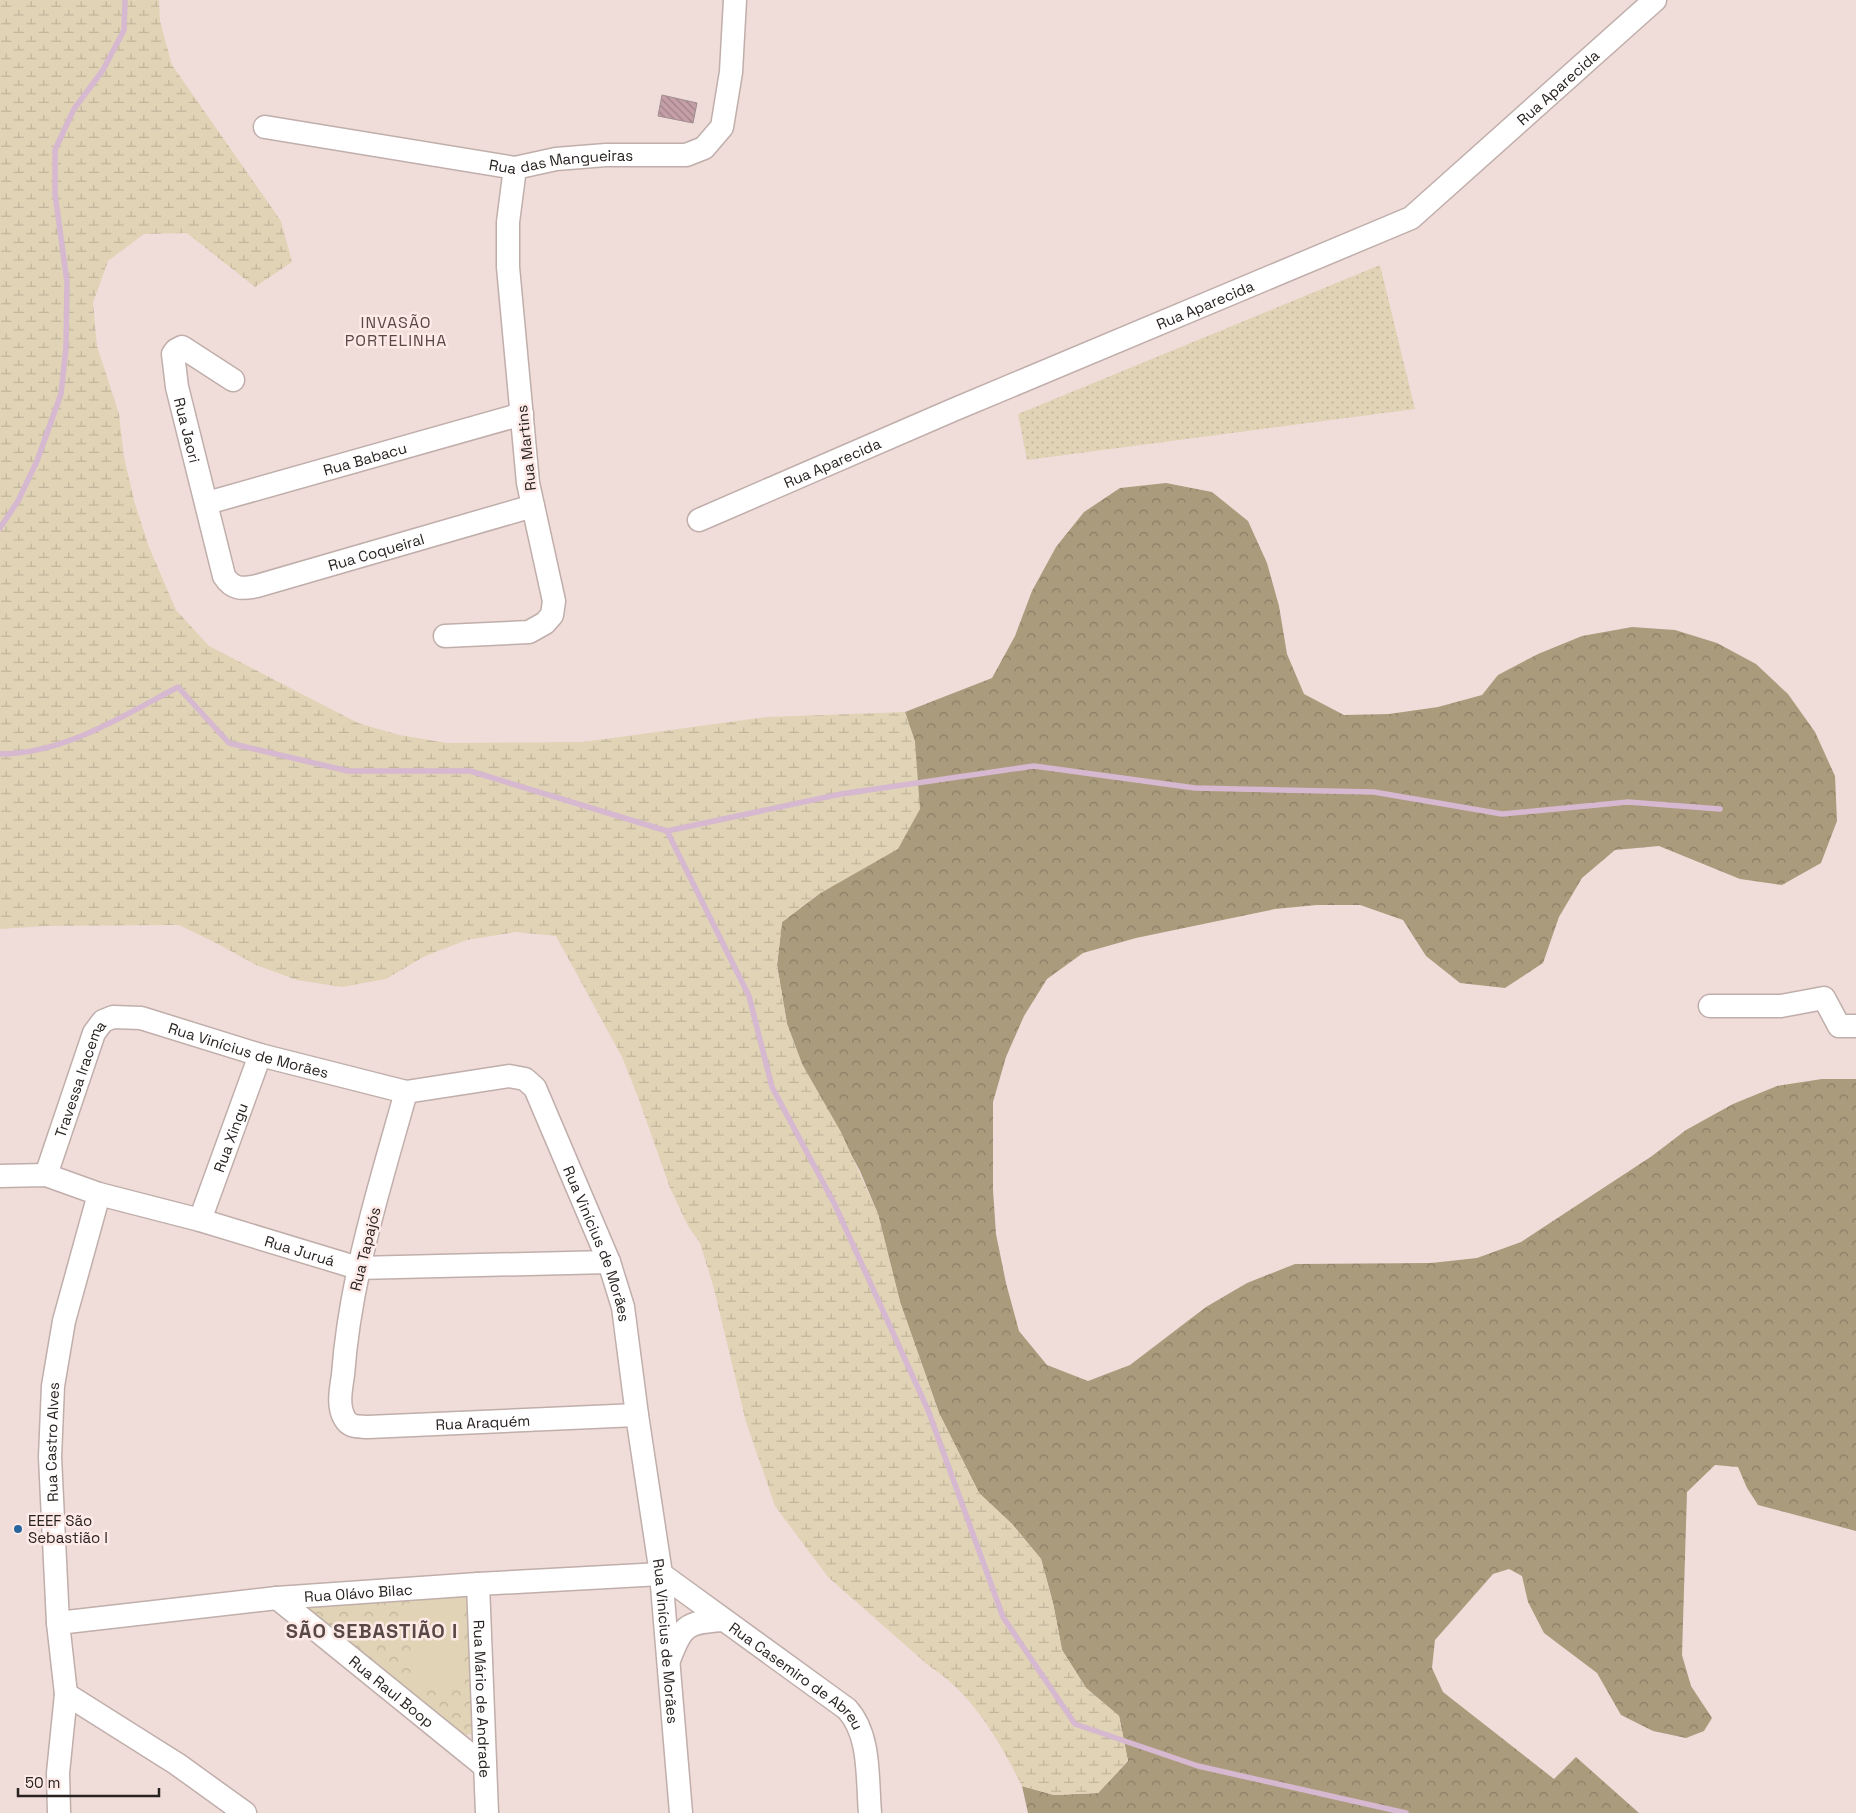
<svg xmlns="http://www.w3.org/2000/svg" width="1856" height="1813" viewBox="0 0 1856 1813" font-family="'Space Grotesk',sans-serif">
<defs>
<pattern id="grass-dots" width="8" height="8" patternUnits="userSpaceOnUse" patternTransform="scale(1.25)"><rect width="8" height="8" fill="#e0d3b6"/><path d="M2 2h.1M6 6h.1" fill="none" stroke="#c0b59c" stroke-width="1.8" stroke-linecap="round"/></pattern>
<pattern id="forest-crowns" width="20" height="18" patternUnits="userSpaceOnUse" patternTransform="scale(1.25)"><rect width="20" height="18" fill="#aa9b7c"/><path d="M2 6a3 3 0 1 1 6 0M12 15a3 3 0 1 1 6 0" fill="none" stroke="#8a7e65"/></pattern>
<pattern id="wetland-marsh" width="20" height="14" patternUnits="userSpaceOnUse" patternTransform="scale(1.25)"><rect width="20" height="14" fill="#e0d3b6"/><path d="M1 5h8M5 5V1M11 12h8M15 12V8" fill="none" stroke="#c0b59c"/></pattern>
<pattern id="park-crowns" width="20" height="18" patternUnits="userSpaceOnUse" patternTransform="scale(1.25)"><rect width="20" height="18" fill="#e0d3b6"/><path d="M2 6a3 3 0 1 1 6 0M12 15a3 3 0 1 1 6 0" fill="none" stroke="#c0b59c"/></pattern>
<pattern id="building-back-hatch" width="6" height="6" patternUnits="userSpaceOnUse" patternTransform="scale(1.25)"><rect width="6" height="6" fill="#c59fa8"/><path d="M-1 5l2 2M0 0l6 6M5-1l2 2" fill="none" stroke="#a08188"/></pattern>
</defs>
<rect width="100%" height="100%" fill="#f0ddda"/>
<path fill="url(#grass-dots)" d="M1380,265L1415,409L1027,460L1018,414Z"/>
<path fill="url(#forest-crowns)" d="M1166,483L1212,492L1248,521L1267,563L1279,606L1287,654L1304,694L1344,715L1389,714L1438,707L1482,695L1498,675L1538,654L1582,636L1632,627L1675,630L1717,643L1756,664L1788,694L1815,732L1835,776L1837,821L1821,863L1782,885L1740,879L1659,846L1615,850L1582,878L1559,917L1543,963L1505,988L1460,983L1426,956L1403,920L1360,905H1317L1275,909L1136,938L1083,953L1047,979L1024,1016L1006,1057L993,1102V1190L996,1234L1006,1283L1019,1331L1047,1365L1088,1381L1130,1365L1206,1307L1247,1283L1295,1264L1431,1263L1477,1258L1521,1242L1652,1156L1686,1130L1733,1104L1777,1086L1822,1079H1856V1531L1758,1505L1747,1488L1738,1467L1715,1465L1687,1492L1682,1655L1691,1686L1712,1718L1704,1731L1686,1738L1653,1731L1621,1715L1597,1673L1544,1633L1528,1602L1522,1576L1509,1569L1493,1574L1435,1640L1432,1668L1443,1692L1554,1779L1576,1757L1639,1813H1028L1022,1786L1054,1795L1098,1793L1128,1761L1119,1716L1086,1688L1062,1650L1053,1603L1041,1559L1012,1524L979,1493L939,1413L900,1302L878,1214L860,1171L802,1064L787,1024L777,965L782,922L819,894L915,742L905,712L992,678L1015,636L1032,591L1056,547L1084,512L1120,488Z"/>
<path fill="url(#wetland-marsh)" d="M0,0H159L160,21L172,65L281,221L292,262L255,287L187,233L144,234L108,261L93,303L97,346L119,414L124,457L135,504L149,547L176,610L209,646L358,723L399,735L447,743L583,742L766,717L905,712L915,742L920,809L898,849L819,894L782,922L777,965L787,1024L802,1064L841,1132L878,1214L900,1302L939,1413L979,1493L1012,1524L1041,1559L1053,1603L1062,1650L1086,1688L1119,1716L1128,1761L1098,1793L1054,1795L1022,1786C1000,1742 972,1693 929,1666L828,1577L775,1506L746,1422L713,1285L700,1243L688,1226L670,1188L638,1097L622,1057L556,936L516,932L467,940L425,956L386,979L342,987L297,980L256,965L218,944L179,925L47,926L0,929Z"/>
<path fill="url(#park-crowns)" d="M460,1590L467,1597L473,1733L465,1736L300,1609L303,1602Z"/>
<path fill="#e0d3b6" d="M462,1599L465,1686L412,1687L409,1601Z"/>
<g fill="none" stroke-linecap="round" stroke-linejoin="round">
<path stroke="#d6b8d0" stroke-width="5.5" d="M0,528L18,501L37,461L61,394L66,348L67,282L55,194V150L74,109L103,70L124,30L125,0
M0,754C64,754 123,716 178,687L229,743L348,771H470L667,831L841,794L1034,766L1195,788L1374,792L1502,814L1628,802L1720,809
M667,831L749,996L772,1087L834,1203L928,1410L1003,1617L1075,1724L1198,1766L1406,1813"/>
</g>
<path fill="url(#building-back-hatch)" stroke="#9f8e92" d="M662,95L697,103L693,123L658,116Z"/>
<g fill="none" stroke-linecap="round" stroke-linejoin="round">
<g stroke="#c0aeab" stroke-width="25">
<g id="street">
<path id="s1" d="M265,127L515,168L556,159L606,155H686L704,148L722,127L731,72L735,0"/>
<path id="s2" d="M233,380L182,347L176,350L173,354L177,387L224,576C233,590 242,589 257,586L533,506"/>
<path id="s3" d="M207,503L522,414"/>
<path id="s4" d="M699,520L953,410L1411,218L1655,0"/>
<path d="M445,636L529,632L545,623L552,615L554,601L528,483L508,267V222L515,168"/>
<path d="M1710,1006H1781L1824,998L1839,1026H1856"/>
<path id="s5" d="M406,1092C380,1185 350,1278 343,1375C341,1389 337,1406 345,1419C350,1428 359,1426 368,1427L637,1415"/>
<path id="s6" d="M46,1175L94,1033L103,1021L113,1017L141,1018L260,1055L406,1092L509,1076L525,1079L535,1088L609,1262L623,1307L637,1415L661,1574L681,1813"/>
<path id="s7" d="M0,1176L46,1175L99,1194L200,1220L358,1268L609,1262"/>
<path id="s8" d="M200,1220L260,1055"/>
<path id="s9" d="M661,1574L847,1709C871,1735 867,1779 870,1813"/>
<path id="s10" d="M478,1584L487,1813"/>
<path id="s11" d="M277,1598L483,1765"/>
<path id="s12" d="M58,1623L277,1598L478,1584L661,1574"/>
<path d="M669,1660C683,1625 685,1623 722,1620"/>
<path d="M66,1694L177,1764L245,1813"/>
<path id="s13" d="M59,1813L58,1773L66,1694L58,1623L50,1457L53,1386L64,1321L99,1194"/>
</g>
</g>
<use href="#street" stroke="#fff" stroke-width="22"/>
</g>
<circle fill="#28679e" stroke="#fdeae7" stroke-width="2" cx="18" cy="1529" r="5"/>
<g text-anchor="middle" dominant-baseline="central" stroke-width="5" stroke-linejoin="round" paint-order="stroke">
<g font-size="15" fill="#282220" stroke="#fdeae7">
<text stroke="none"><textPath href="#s4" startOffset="970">Rua Aparecida</textPath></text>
<text stroke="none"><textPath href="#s1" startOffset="300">Rua das Mangueiras</textPath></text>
<text stroke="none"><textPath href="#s4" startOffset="550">Rua Aparecida</textPath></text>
<text stroke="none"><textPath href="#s2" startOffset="150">Rua Jaori</textPath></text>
<text transform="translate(526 448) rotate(-96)">Rua Martins</text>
<text stroke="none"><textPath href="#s3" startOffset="164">Rua Babacu</textPath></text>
<text stroke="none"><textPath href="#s4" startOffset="145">Rua Aparecida</textPath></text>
<text stroke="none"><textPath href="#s2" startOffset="462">Rua Coqueiral</textPath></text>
<text stroke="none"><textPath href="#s6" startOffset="316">Rua Vinícius de Morães</textPath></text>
<text stroke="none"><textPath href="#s6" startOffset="102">Travessa Iracema</textPath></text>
<text stroke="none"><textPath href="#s8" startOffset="88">Rua Xingu</textPath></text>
<text stroke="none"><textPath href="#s6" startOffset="781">Rua Vinícius de Morães</textPath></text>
<text transform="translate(365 1249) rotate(-76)">Rua Tapajós</text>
<text stroke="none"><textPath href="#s7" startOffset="311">Rua Juruá</textPath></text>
<text stroke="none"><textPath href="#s5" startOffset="476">Rua Araquém</textPath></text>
<text stroke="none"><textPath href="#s13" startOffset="372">Rua Castro Alves</textPath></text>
<text stroke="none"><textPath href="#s12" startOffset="302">Rua Olávo Bilac</textPath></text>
<text stroke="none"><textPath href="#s6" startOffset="1186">Rua Vinícius de Morães</textPath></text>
<text stroke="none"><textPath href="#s9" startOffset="170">Rua Casemiro de Abreu</textPath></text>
<text stroke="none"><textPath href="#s11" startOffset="148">Rua Raul Boop</textPath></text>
<text stroke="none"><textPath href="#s10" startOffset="115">Rua Mário de Andrade</textPath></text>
</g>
<g font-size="15" fill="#282220" stroke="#fdeae7" text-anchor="start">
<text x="28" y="1520">EEEF São<tspan x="28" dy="17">Sebastião I</tspan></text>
</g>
<g font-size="16" letter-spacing="1" fill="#584946" stroke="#fdeae7">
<text x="396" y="322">INVASÃO<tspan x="396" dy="18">PORTELINHA</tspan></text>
</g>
<g font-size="20" font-weight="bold" letter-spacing="1" fill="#584946" stroke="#fdeae7">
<text x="372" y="1631">SÃO SEBASTIÃO I</text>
</g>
</g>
<path d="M18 1788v8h141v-8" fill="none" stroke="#282220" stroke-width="2.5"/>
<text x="25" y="1788" font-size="15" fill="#282220" stroke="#fdeae7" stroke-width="4" paint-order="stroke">50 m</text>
</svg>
